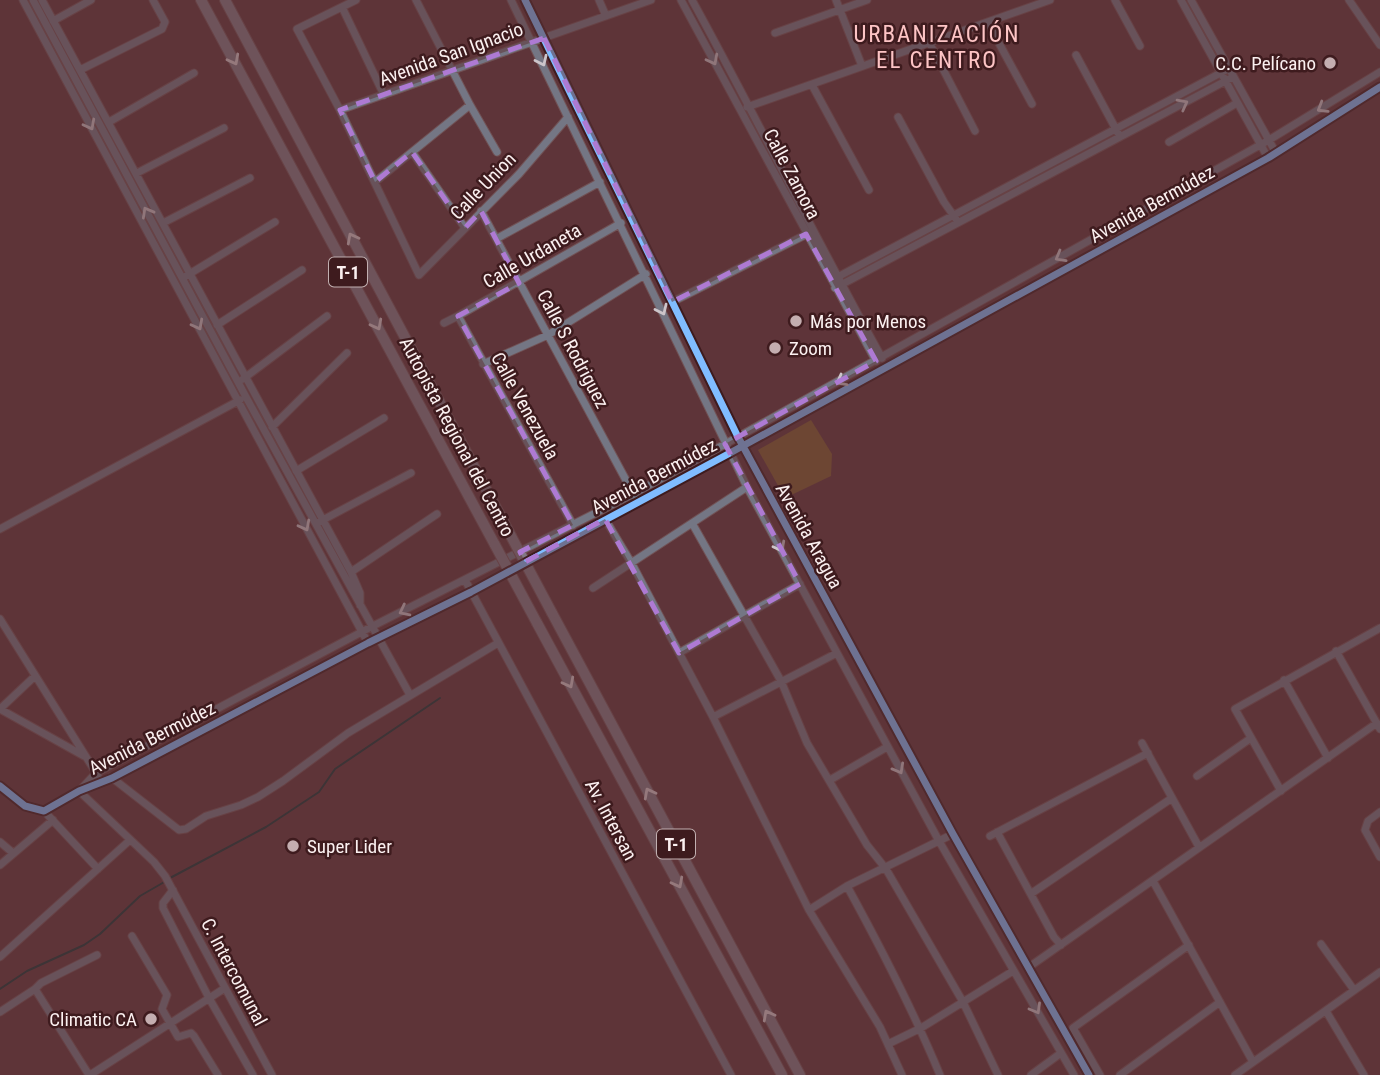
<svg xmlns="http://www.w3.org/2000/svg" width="1380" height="1075" viewBox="0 0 1380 1075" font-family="'Roboto Condensed',sans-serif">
<rect width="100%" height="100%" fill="#5e3439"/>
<path fill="#7e5b2e" d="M811,420L832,454L831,476L785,498L758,450Z"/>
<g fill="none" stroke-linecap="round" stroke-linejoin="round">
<path stroke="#143334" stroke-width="2" d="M170,878L266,827L319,792L335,769L440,698
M0,989L27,971L84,945L100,934L140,896L166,881"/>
<g stroke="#715255" stroke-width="9">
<path id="minor" d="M23,0L368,643
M33,0L246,397L410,695
M42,0L351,572L360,593V605
M356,0L297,29L340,110L419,275L519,174L568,117
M416,0L470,105L497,152
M511,0L747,487L939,841L1074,1075
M525,0L738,437L953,834L1089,1075
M599,0L606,16
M681,0L876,361
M692,0C757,118 816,240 882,358
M836,0L862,66
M1115,0L1140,46
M1181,0L1268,158
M1191,0L1276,153
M1349,0L1380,45
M342,7L384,95
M53,21L91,0
M988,23L1032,104
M775,33L867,0
M930,44L975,131
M1076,55L1118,133
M80,70L162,29L165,22L153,0
M812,85L869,190
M747,107L1050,0
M340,110L651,0
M898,117L944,202L956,219
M109,122L194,73
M1169,142L1237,103
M412,152L465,228
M137,173L224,128
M375,182L470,105
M481,211L634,495
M163,223L250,178
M496,239L600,182
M186,276L275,222
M832,280L1228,69
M835,288L1233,77
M672,302L809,233
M458,316L621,223
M444,323L458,316L573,525
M217,325L302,270
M483,364L548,335L646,274
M243,379L327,316
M272,427L347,353
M296,471L384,418
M605,519L632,564L713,717L809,910L880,1027L902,1075
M319,522L411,473
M692,523L781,681L807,743L867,845L886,869L963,1002L998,1075
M0,529L240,400
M351,572L437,514
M465,580L731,1075
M593,588L747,487
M0,619L98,776
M1336,651L1380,729
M679,653L800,584
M1284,680L1328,758
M0,709L84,756
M0,709L35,676
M713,717L837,653
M1142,743L1199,847
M1197,776L1251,738
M111,777L179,830L186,829L206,816L241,805L258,797L283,781L348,733L498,643
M830,780L887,747
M0,786L25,806L44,811L79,791L112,778L368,643L471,592L730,453L1268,158L1380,87
M82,788L96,773L371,627L633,494L738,437L1269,140L1380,72
M79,791L154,862L165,876L272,1075
M1281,791L1235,709L1380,628
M44,811L98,869
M1380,812L1368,821L1365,830L1380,857
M997,832L1054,937L1061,945
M990,836L1148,753
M0,842L13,853
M0,865L53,820
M1153,881L1253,1062
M847,886C881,948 913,1010 940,1075
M173,890L163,903V908L209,998L253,1075
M1032,893L1172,798
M809,910L847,886L953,834
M132,936L167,995L162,1009L178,1037L191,1033L194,1036L218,1075
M1321,944L1354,990
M0,957L130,840
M1029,967L1377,723
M35,989L41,983L97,955
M1326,1011L1364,1075
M0,1012L35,989L89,1075
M888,1044L921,1028L1013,971
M90,1075L225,988
M1031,1075L1061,1053
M1100,1075L1073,1028L1189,945
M1120,1075L1220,1002
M1235,1075L1380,972"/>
</g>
<g stroke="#715255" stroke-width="12">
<path id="highway" d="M201,0L495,545
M225,0L511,536
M552,613L800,1075
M537,623L782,1075"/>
</g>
<use href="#minor" stroke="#747684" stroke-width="7"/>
<use href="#highway" stroke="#827883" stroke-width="10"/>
<g stroke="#715255" stroke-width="12" stroke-linecap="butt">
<path id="highway-bridge" d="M511,536L552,613
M495,545L537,623"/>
</g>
<use href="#highway-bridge" stroke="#827883" stroke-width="10"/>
<g stroke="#3e1b1e" stroke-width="11">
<path id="cycleway" d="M525,0L738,437L953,834L1089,1075
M0,786L25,806L44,811L79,791L112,778L368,643L471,592L730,453L1268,158L1380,87"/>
</g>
<use href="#cycleway" stroke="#80bcff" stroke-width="7"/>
</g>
<defs><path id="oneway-chevron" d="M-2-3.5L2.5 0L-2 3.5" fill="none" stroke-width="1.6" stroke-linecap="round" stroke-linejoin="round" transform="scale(1.75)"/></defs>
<g stroke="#d7cccf">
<use href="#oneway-chevron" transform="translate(234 60) rotate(62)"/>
<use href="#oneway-chevron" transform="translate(352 238) rotate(-118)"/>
<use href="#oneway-chevron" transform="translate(377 325) rotate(62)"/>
<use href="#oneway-chevron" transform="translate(569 683) rotate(62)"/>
<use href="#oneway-chevron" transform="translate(649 793) rotate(-118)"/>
<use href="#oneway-chevron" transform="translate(678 883) rotate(62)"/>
<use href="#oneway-chevron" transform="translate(768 1015) rotate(-118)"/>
</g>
<g stroke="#ccc5ca">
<use href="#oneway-chevron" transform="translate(713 60) rotate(62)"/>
<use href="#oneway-chevron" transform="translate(542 61) rotate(65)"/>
<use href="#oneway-chevron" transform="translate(1183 104) rotate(-28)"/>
<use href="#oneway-chevron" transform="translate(1322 108) rotate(149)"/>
<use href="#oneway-chevron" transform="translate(90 125) rotate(62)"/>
<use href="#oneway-chevron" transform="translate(147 212) rotate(-119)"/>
<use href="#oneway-chevron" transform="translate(1060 257) rotate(150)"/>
<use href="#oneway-chevron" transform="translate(662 310) rotate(65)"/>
<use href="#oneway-chevron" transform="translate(198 325) rotate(62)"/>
<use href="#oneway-chevron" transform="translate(841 381) rotate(151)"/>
<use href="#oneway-chevron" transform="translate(305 526) rotate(62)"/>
<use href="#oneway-chevron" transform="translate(780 547) rotate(62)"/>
<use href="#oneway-chevron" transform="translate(404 611) rotate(153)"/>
<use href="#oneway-chevron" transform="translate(899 769) rotate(61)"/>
<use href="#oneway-chevron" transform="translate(1036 1009) rotate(60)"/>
</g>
<path d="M0 0H1380V1075H0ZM544,38L672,302L806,234L876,361L725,444L800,584L679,653L605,519L525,562L520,552L573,525L458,316L519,283L481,211L465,228L412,152L375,182L340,110Z" fill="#5e3439" fill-opacity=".55" fill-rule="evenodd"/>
<path fill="none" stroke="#ae7ad3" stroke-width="5" stroke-dasharray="14 9" stroke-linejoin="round" d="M544,38L672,302L806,234L876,361L725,444L800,584L679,653L605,519L525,562L520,552L573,525L458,316L519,283L481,211L465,228L412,152L375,182L340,110Z"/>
<g fill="#c4aeb0" stroke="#3e1b1e" stroke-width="2.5">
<circle cx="1330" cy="63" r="7"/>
<circle cx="796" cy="321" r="7"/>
<circle cx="775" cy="348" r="7"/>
<circle cx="293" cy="846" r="7"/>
<circle cx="151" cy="1019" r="7"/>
</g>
<g text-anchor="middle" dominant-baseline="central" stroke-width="5" stroke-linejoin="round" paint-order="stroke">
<g fill="#3e1b1e" stroke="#c2b0b1" stroke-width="2">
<rect x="329" y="257.5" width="38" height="29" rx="5"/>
<rect x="657" y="829.5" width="38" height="29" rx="5"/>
</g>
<g font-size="18" font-weight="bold" fill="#fbf0f0">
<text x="348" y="272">T-1</text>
<text x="676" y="844">T-1</text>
</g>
<g font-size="19" fill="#fbf0f0" stroke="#3e1b1e">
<text transform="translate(451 54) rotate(-20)">Avenida San Ignacio</text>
<text transform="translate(792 174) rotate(62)">Calle Zamora</text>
<text transform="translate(483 186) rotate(-46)">Calle Union</text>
<text transform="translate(1152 204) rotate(-29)">Avenida Bermúdez</text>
<text transform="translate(532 256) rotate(-30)">Calle Urdaneta</text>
<text transform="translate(573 349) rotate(62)">Calle S Rodriguez</text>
<text transform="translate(525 406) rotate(61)">Calle Venezuela</text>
<text transform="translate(457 437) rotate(62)">Autopista Regional del Centro</text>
<text transform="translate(654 476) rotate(-28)">Avenida Bermúdez</text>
<text transform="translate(809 536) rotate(61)">Avenida Aragua</text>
<text transform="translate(152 738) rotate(-27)">Avenida Bermúdez</text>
<text transform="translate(611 820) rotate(62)">Av. Intersan</text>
<text transform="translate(234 972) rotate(62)">C. Intercomunal</text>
</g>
<g font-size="19" fill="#fbf0f0" stroke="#3e1b1e" text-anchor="start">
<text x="1316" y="63" text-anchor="end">C.C. Pelícano</text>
<text x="810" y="321">Más por Menos</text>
<text x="789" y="348">Zoom</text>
<text x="307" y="846">Super Lider</text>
<text x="137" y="1019" text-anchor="end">Climatic CA</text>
</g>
<g font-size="23" letter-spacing="2" fill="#fdc4c5" stroke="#3e1b1e">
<text x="937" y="34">URBANIZACIÓN<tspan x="937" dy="26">EL CENTRO</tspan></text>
</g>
</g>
</svg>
